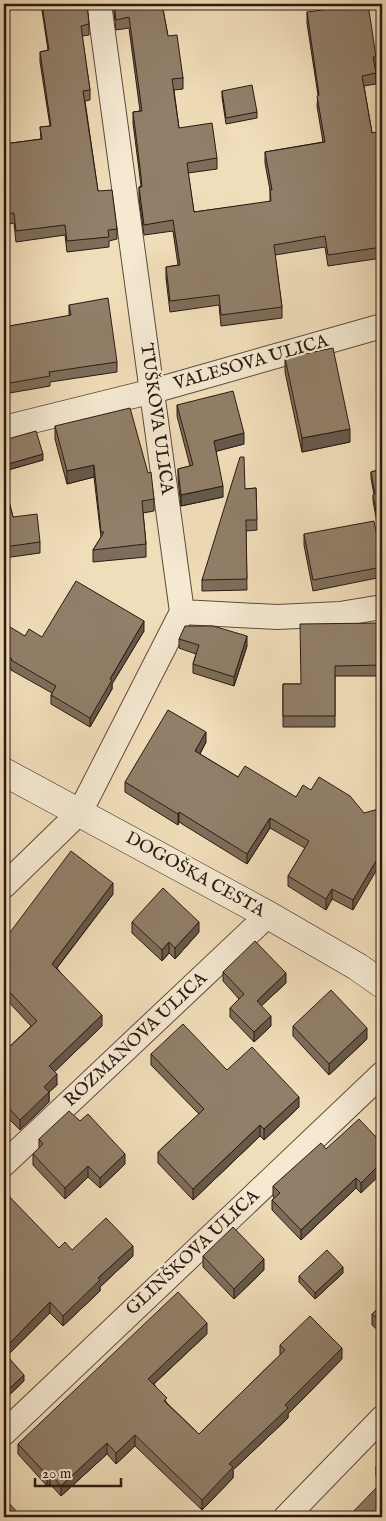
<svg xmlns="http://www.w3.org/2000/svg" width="386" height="1521" viewBox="0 0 386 1521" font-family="'IM FELL English',serif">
<rect width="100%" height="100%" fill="#f0ddb9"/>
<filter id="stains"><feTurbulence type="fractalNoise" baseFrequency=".004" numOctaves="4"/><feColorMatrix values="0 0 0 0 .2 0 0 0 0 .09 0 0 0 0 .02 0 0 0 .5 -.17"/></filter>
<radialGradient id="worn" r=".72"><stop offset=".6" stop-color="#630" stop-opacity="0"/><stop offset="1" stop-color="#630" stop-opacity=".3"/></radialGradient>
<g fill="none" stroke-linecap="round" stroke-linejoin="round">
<g stroke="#5c4b3c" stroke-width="26">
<path id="street" d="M4,428L153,391L382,326
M182,612L277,617L340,614L382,607
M4,886L80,812L182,612L99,4
M4,1164L268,915
M4,1433L382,1074
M286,1517L382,1418"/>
</g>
<g stroke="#2b1a13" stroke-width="29">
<path id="secondary" d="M4,772L268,915L358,967L382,984"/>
</g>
<use href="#street" stroke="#f5e9d2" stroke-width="24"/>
<use href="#secondary" stroke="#f5e9d2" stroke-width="28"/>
</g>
<path fill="#7d6d5a" stroke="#2b1a13" d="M41,4H87L89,24V35L82,36L90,90V100L85,101L98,191L117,229V239L109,241V247L67,252L65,235L16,242L14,223L4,225V144L41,139L40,127L50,126L40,62V52L48,50Z
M113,4H162L168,36L183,78V89L174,90L179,128L217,158V169L188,173L194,212L270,202V190L265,163V152L323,142L317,106L318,95L307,23V12L376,57V68H375L376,84L364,86L372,133L382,135V258L328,266L325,247L275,255L282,307V318L221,326L219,305L170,312L166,278V267L178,265L173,231L144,235L139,198V187L141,186L133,123V112L140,111L129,28L116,30Z
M222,91L257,112V118L226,124L222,97Z
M69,305L117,362V372L50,382V386L4,394V327L69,316Z
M285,358L350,442L302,452L285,372Z
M177,405L244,444L216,451L223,497L181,506L178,479V469L190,466L177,416Z
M55,426L154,499V511L143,513L146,544V557L93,562V550L101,537L94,477L67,484L55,439Z
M4,440L43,460L8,470L4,456Z
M382,469V527L378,528L373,501V495H374L371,478V472Z
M4,482L13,517L40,542V553L4,558Z
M256,488L257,530L246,531L247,590L202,591V580L245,489Z
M304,534L382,563V577L313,591L304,545Z
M382,623V676H335V727H283V684H301Z
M4,629L8,631L25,636L42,637L144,631L112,684V689L90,727L51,704V695L52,693L11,670V668L4,663Z
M179,639L247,646L234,686L193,673V664L196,654L179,648Z
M206,742L200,754L238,777L296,797L311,790L364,813L353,910L332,899L326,910L288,886V876L305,848L270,828L247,864L179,822L178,825L125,792V782Z
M113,894L57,968L102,1026L54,1072L57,1085L49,1092V1102L20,1130L4,1114V1052L31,1026L4,997V931L8,935Z
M132,922L199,932L175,959L169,953L162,961L132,933Z
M223,972L286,983L261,1006L271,1026L254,1042L230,1017V1008L239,999L223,981Z
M293,1026L367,1039L329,1075L293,1036Z
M151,1054L227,1070L299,1107L264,1140L260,1136L193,1200L158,1163V1152L199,1114L151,1065Z
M80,1121L125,1164L100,1188L88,1177L65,1199L33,1165V1154L39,1149V1139Z
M376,1137L361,1193L356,1188L301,1240L272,1210V1200L274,1198L273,1196V1186L326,1149Z
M59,1248L72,1250L133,1256L100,1287V1291L63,1326L50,1313L4,1359Z
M203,1256L264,1270L234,1299L203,1267Z
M343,1273L315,1299L299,1282V1276Z
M382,1304V1334L372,1325V1314Z
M207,1334L154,1384L167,1403L199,1434L280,1355V1345L342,1359L288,1414V1418L233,1470V1478L202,1510L135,1446L116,1464L107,1454L61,1496L50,1484L47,1486L18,1454V1444Z
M4,1361L24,1381L6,1398L4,1396Z
M382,1459V1517V1483L376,1476V1466Z"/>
<path fill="#66594a" stroke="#2b1a13" d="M350,429V442L302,452V438Z
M244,433V444L214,452V441Z
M43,454V460L8,470V464Z
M94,465V477L67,484V471Z
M223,486V497L181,506V495Z
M144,621V631L112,684V689L90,727V718L110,679Z
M247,636V646L234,686V677Z
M206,732V742L195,762V751Z
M179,812V822L178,825V814Z
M270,818V828L247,864V854Z
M382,851V861L353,910V900Z
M113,883V894L52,974V964Z
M332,889V899L326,910V899Z
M199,922V932L175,959V948Z
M169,942V953L162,961V950Z
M286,973V983L257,1010V1001Z
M102,1015V1026L49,1077V1066Z
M271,1016V1026L254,1042V1032Z
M367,1028V1039L329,1075V1064Z
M57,1074V1085L49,1092V1102L20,1130V1120L44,1087Z
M299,1097V1107L264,1140V1129Z
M260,1125V1136L193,1200V1189Z
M125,1154V1164L100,1188V1178Z
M382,1162V1173L361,1193V1183Z
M88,1166V1177L65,1199V1188Z
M356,1178V1188L301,1240V1230Z
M133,1246V1256L100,1287V1291L63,1326V1316L98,1278Z
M264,1259V1270L234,1299V1289Z
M343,1267V1273L315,1299V1293Z
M50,1302V1313L4,1359V1349Z
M207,1323V1334L148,1389V1379Z
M342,1348V1359L288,1414V1418L233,1470V1478L202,1510V1500L229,1464L285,1405Z
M24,1375V1381L6,1398V1392Z
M135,1435V1446L116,1464V1453Z
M107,1443V1454L61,1496V1486Z
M50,1473V1484L47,1486V1475Z"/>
<path fill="#917f69" stroke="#2b1a13" d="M42,4H87L89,24L81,26L90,90L83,91L98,191L112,190L117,229L108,230L109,237L67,241L65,225L16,231L14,213L4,214V144L42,139L40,127L51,126L40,52L49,50Z
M114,4H162L168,36L177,35L183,78L172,79L179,128L212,123L217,158L187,163L194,212L271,201L270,190H272L265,152L325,142L317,96L319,95L307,12L368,4L376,57H373L376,73L362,76L372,133L382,131V247L328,255L325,236L274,245L282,307L221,315L219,295L170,301L166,267L180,265L173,220L144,225L139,187H142L141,176L133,112L142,111L129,17L116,20Z
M252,85L257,112L226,118L222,91Z
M108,298L117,362L49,372L50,376L4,384V327L71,315L69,305Z
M333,348L350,429L302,438L285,358Z
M233,391L244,433L214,441L223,486L181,495L178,469L193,465L177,405Z
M130,408L148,473L151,472L154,499L142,501L146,544L93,550L104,532H101L94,465L67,471L55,426Z
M36,431L43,454L8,464L4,450V440Z
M240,457H244L245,489L256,488L257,520H246L247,579L202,580Z
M382,469V521L378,522L373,495L375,494L371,472Z
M4,482L13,517L37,514L40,542L4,547Z
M374,521L382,563V567L313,580L304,534Z
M76,581L144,621L110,679L112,680L90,718L51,695L56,686L11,660L12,659L4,654V629L8,631L10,627L25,636L29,629L42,637Z
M382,623V665L335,666V716H283V684H301L300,624Z
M185,626H213L247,636L234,677L193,664L199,645L179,639Z
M168,710L206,732L195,751L238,777L245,766L296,797L303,785L311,790L319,777L350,796L364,813L382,808V851L353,900L332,889L326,899L288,876L309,841L270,818L247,854L179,812L178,814L125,782Z
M71,851L113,883L52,964L102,1015L49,1066L57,1074L44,1087L49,1092L20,1120L4,1103V1052L37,1021L4,986V931L8,935Z
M163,888L199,922L175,948L169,942L162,950L132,922Z
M255,941L286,973L257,1001L271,1016L254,1032L230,1008L244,994L223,972Z
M331,990L367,1028L329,1064L293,1026Z
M183,1024L227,1070L252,1047L299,1097L264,1129L260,1125L193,1189L158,1152L204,1109L151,1054Z
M69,1111L80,1121L88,1114L125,1154L100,1178L88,1166L65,1188L33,1154L43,1144L39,1139Z
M359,1119L376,1137L382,1132V1162L361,1183L356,1178L301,1230L272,1200L280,1193L273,1186L321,1143L326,1149Z
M4,1191L59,1248L65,1242L72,1250L106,1218L133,1246L98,1278L100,1280L63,1316L50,1302L4,1349Z
M233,1227L264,1259L234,1289L203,1256Z
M327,1250L343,1267L315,1293L299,1276Z
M178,1292L207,1323L148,1379L167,1398L164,1401L199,1434L285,1350L280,1345L310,1316L342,1348L285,1405L288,1408L229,1464L233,1467L202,1500L135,1435L116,1453L107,1443L61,1486L50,1473L47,1475L18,1444Z
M382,1304V1323L372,1314Z
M8,1357L24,1375L6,1392L4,1390V1361Z
M382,1459V1473L376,1466Z
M382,1482V1517H348Z
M4,1498L22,1517H4Z"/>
<g text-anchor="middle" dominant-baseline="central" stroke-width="4.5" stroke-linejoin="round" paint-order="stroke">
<g font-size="18" fill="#2b1a13" stroke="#f5e9d2">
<text transform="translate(251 363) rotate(-16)">VALESOVA ULICA</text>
<text transform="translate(156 419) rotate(82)">TUŠKOVA ULICA</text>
<text transform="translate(195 875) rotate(29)">DOGOŠKA CESTA</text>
<text transform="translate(136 1040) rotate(-43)">ROZMANOVA ULICA</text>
<text transform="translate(193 1253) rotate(-43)">GLINŠKOVA ULICA</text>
</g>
</g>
<rect width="386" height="1521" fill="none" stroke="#f0ddb9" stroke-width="20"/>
<rect x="5" y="5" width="376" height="1511" fill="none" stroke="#2b1a13" stroke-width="2.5"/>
<rect x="10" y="10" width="366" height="1501" fill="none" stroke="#2b1a13"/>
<path d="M35 1478v8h86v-8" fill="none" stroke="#2b1a13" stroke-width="2.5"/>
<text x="42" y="1478" font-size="15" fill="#2b1a13" stroke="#f5e9d2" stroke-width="4" paint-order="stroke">20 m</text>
<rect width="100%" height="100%" filter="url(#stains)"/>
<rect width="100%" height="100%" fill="url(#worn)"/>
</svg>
